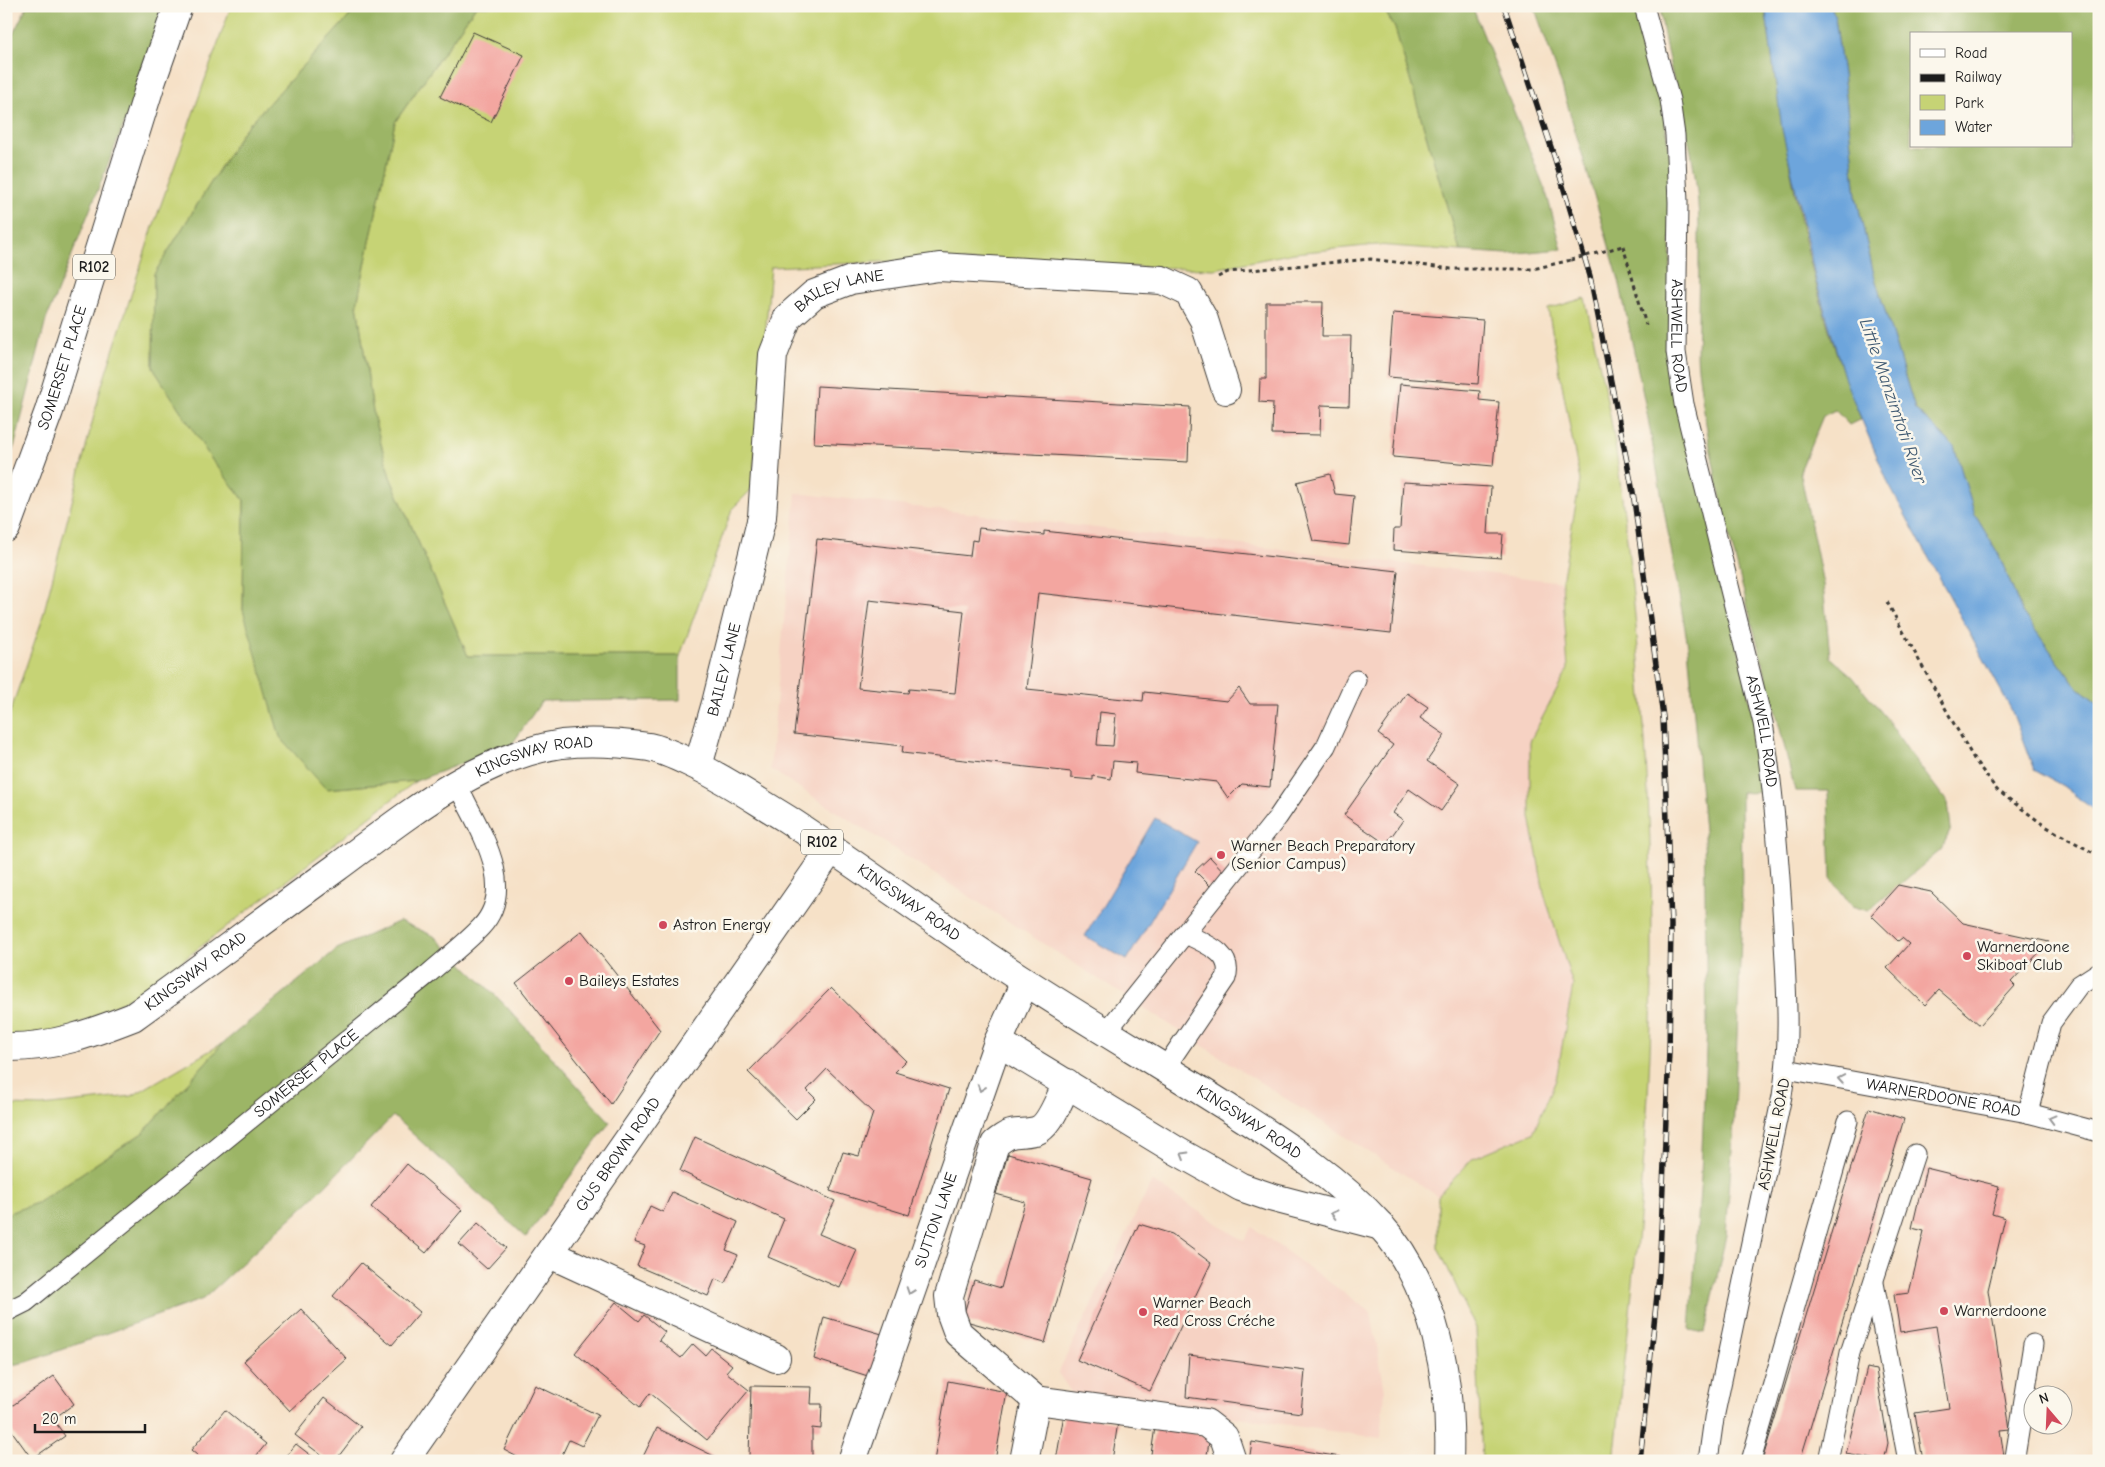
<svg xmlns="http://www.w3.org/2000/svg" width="2105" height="1467" viewBox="0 0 2105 1467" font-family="'Comic Neue',sans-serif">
<rect width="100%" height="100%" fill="#fbf7ec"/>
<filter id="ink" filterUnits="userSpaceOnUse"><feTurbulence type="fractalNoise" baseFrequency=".02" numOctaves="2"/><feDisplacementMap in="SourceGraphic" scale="10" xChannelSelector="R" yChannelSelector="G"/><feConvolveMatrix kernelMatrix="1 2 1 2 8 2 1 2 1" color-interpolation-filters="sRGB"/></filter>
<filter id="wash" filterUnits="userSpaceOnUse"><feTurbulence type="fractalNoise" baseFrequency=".0096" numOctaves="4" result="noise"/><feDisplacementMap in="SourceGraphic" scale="20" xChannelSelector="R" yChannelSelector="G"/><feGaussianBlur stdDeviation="1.12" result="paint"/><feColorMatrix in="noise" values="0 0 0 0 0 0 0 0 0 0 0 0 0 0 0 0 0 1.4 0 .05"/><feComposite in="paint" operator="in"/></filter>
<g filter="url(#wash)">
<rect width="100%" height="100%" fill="#f6e1c7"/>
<path fill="#f6d2c3" d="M796,493L1562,582L1568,670L1530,741V816L1544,893L1573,985L1556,1080L1533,1133L1473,1158L1438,1196L770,769Z
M1152,1181L1244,1241L1252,1227L1371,1312L1385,1391L1381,1438L1073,1395L1058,1373Z"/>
<path fill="#c6d375" stroke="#717848" d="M231,6H359L243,131L154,274L153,367L212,460L244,500L243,610L326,789L416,781L156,981L119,1004L62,1032L6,1037V724L41,623L101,388L153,227Z
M476,6H1382L1395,28L1460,251L1377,245L1294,253L1215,269L922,260L771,267L752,489L732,509L680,656H468L390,477L374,418L357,304L395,122Z
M1585,298C1596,353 1611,409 1618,465C1639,627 1652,793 1652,957C1652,1125 1632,1294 1614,1461H1482L1476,1329L1438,1247V1196L1473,1158L1533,1133L1556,1080L1573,985L1544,893L1530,816V741L1568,669L1562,582L1580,481L1548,309Z
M223,1043L144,1132L37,1203L6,1214V1105L42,1106L132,1096Z"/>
<path fill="#9cb566" stroke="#5c6841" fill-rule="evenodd" d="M27,6H166L130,109L46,320L15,444L6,467V48Z
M359,6H476L395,122L357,304L374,418L390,477L468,656H680V700L542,701L512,744L416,781L326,789L280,737L243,610L244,500L212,460L153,368L154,274L243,131Z
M1382,6H1472L1546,192L1562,249L1507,254L1460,251L1395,28Z
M1534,6H1637L1662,101L1671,166L1670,324L1769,792L1741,793L1742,912L1733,1136L1726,1235L1705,1333L1690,1330L1701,1176L1707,1024L1704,831L1688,646L1647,413L1619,280L1562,86Z
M1660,6H1765C1784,146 1807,289 1861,419L1849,425L1835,410L1823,416L1800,471L1823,584L1830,657L1852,676L1887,719L1909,752L1948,803L1951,829L1941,850L1868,911L1852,906L1831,878L1828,791H1795C1763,649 1715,514 1698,368C1696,352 1698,336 1698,320C1698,274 1702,220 1695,175C1687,118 1665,63 1660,6Z
M1831,6H2099V704L2075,685L2022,612L1999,555L1975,515L1954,446L1915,409L1874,275L1856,196L1846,96L1835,17ZM1911,34H2071V146H1911Z
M400,921L434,936L504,1004L610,1122L526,1237L393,1116L314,1197L203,1299L27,1362L6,1366V1214L37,1203L144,1132L223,1043L337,949Z"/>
<path fill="#6da5dc" stroke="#44607c" d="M1765,6H1831L1835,17L1846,96L1856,196L1874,275L1915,409L1954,446L1975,515L1999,555L2022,612L2075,685L2099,704V814L2063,786L2034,770L2011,709L1889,485L1845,380L1816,281L1782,129Z
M1155,818L1197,842L1127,960L1085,936Z"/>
<g id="blocks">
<path fill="#f3a6a0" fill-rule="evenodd" d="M473,32L524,55L491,122L440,97Z
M1266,302H1323L1322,336H1351L1349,406L1321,405L1320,435L1272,434L1273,403L1259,402L1260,379H1266Z
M1393,313L1483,320L1478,384L1388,377Z
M1400,384L1480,391L1479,400L1499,402L1493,466L1393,457Z
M817,386L1190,407L1188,462L814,443Z
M1330,474L1335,494L1354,496L1349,545L1313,541L1297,482Z
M1403,482L1491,487L1488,534H1503L1501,558L1393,550L1394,529H1400Z
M979,528L1044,535V531L1398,571L1391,633L1038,593L1027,689L1143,701L1144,692L1227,701L1239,688L1250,704H1278L1270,787L1242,784L1228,798L1217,782L1135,773L1136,763L1113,761L1111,779L1093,776V780L1071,778V772L902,753L903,746L794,734L817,539L970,556L972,540L977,541ZM869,600L964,611L955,693L909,689L908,693L858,688ZM1100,712L1116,714L1113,746L1097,745Z
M1407,693L1428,707L1420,718L1445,735L1427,761L1460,784L1441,811L1409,789L1393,813L1403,820L1386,844L1344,815L1393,745L1378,734Z
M1210,857L1228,876L1214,890L1195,871Z
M1898,885L1931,892L1963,923L2049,942L2011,982L2015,986L1980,1025L1939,990L1925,1005L1887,968L1909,944L1902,938L1898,941L1871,915Z
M582,931L660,1030L611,1104L516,983Z
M831,988L906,1061L895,1072L949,1089L909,1215L830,1191L843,1152L859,1156L873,1113L827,1069L807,1090L816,1099L796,1119L748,1072Z
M1869,1108L1904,1119L1800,1461H1762Z
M695,1137L835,1201L819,1234L857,1250L840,1288L768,1257L784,1219L680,1171Z
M1008,1154L1092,1178L1045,1343L962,1320L974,1280L1001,1288L1025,1202L996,1194Z
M407,1164L462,1210L426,1253L371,1207Z
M1926,1168L1999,1186L1992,1214L2005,1218L1988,1290L2010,1429L2000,1430L2004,1456L1975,1461H1923L1915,1413L1949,1408L1936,1326L1900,1332L1894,1295L1909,1293L1924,1231L1912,1228Z
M672,1192L738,1222L726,1250L738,1255L725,1283L715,1279L708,1296L637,1266L645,1246L634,1242L650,1206L663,1212Z
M478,1223L506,1248L487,1269L459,1244Z
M1139,1224L1172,1234L1211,1263L1150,1391L1077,1360Z
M361,1263L420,1312L392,1345L333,1296Z
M616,1302L639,1321L644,1315L665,1332L659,1340L681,1358L693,1344L705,1355L711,1348L732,1365L726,1372L749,1390L707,1440L650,1393L640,1407L575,1353Z
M301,1309L347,1359L290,1411L244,1361Z
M824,1317L882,1334L871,1377L814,1359Z
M1189,1355L1305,1371L1301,1413L1186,1397Z
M1867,1368L1876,1370L1888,1443L1884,1461L1846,1454Z
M54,1376L74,1404L53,1419L65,1436L32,1459L6,1423V1410Z
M948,1381L1007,1392L995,1461H934Z
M535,1385L598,1415L582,1446L569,1440L559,1461H525L504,1450Z
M751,1386L812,1387L811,1404H822L821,1429L812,1428V1458L749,1457Z
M324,1398L361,1427L335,1461H329L295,1435Z
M225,1410L266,1444L252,1461H204L191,1450Z
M1064,1414L1118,1422L1112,1461H1056Z
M1155,1427L1210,1436L1206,1461H1150Z
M657,1428L724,1461H641Z
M1252,1442L1340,1457V1461H1249Z
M296,1444L318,1461H282Z"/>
</g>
</g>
<g filter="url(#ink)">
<use href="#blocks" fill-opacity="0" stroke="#3d3a36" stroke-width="1"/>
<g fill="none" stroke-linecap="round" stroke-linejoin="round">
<g stroke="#3d3a36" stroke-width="21">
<g id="service">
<path id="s1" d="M1644,6L1670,100L1675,135L1678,202L1676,352L1684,404L1763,723C1774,790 1779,856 1783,924C1786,981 1791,1040 1782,1096L1714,1418L1708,1461"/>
<path d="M1107,1031L1278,817L1326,746L1356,680"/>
<path d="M1165,1068L1226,978C1234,953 1205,944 1186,934"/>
<path id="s2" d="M1786,1069L2028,1113L2099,1132"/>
<path d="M2028,1113L2051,1023L2079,985L2099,972"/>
<path d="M1874,1283L1908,1461"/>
<path id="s3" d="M6,1312L26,1302L427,975C445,959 465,944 481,927C520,886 476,825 457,784"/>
<path d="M1751,1461L1848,1121"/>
<path d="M1828,1461L1850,1353L1915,1154"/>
<path d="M2013,1461L2015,1457L2033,1344"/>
</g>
</g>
<g stroke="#3d3a36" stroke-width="30">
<g id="minor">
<path id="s4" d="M698,766L716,703L762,517L773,355L788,317L814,294L851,280L939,267L1162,280L1188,292L1204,320L1226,390"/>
<path d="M998,1042L1177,1151L1241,1187L1270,1197L1381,1226"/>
<path d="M1067,1083C1061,1096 1049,1128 1035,1131C1014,1136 1014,1128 995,1144L949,1296L951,1314L958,1333L1036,1400L1206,1423L1224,1437L1232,1461"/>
<path d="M550,1254L776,1358"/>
<path id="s5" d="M404,1461L832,848"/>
<path id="s6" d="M852,1461L998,1042L1025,982"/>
<path d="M1024,1461L1036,1400"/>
</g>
</g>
<g stroke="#3d3a36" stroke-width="30">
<g id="primary">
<path id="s7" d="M6,528L49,411L150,86L178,6"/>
<path id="s8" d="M6,1047C52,1048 92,1033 133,1017C201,968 268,917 336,868C404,818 476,757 562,744C589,741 622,743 649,747C665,750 682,759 697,766C728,781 757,801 787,819C862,868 934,922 1009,971C1079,1017 1151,1059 1222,1104C1278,1140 1335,1175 1380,1225C1435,1285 1452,1383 1449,1461"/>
</g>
</g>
<path stroke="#3d3a36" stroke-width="3" stroke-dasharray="4 4" stroke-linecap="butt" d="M1623,246L1646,325
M1218,277L1228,272L1371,259L1451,269H1533L1571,260
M1887,602L1949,715L1974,759L1997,790L2045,826L2099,856"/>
<use href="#service" stroke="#fff" stroke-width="19"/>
<use href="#minor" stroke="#fff" stroke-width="28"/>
<use href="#primary" stroke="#fff" stroke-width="28"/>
<g stroke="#1c1c1c" stroke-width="5.5">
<path id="rail" d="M1504,6L1554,156L1590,276L1633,492L1663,717L1671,925L1669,1052L1659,1275L1640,1461"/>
</g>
<use href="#rail" stroke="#fbf7ec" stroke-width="4" stroke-dasharray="11" stroke-linecap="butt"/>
<path stroke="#3d3a36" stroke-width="3" stroke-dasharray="4 4" stroke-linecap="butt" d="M1571,260L1623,246"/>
</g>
<defs><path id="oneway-chevron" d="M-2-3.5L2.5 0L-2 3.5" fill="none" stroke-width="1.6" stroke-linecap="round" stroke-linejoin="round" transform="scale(1.25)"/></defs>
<g stroke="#999">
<use href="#oneway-chevron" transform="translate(1841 1079) rotate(-170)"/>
<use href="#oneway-chevron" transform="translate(981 1088) rotate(109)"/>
<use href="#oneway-chevron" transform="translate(2052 1119) rotate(-165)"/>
<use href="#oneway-chevron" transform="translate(1184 1155) rotate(-149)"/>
<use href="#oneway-chevron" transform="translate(1334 1214) rotate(-166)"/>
<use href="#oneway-chevron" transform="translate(910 1291) rotate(109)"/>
</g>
</g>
<g fill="#d1495b" stroke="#fbf7ec" stroke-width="2">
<circle cx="1221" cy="855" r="5"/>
<circle cx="663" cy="925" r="5"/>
<circle cx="1967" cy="956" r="5"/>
<circle cx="569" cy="981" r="5"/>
<circle cx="1944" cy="1311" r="5"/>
<circle cx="1143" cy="1312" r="5"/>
</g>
<g text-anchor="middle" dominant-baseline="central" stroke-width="5" stroke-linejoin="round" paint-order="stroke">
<g fill="#fbf7ec" stroke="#5f5e5a" stroke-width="1">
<rect x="73" y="254.5" width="42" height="25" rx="4"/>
<rect x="801" y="829.5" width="42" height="25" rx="4"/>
</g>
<g font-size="15" font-weight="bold" fill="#1c1c1c">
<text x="94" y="267">R102</text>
<text x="822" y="842">R102</text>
</g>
<g font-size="16" fill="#1c1c1c" stroke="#fbf7ec">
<text stroke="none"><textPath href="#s4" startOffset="520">BAILEY LANE</textPath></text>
<text stroke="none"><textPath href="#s1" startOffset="334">ASHWELL ROAD</textPath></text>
<text stroke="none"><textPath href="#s7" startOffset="170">SOMERSET PLACE</textPath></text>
<text stroke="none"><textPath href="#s4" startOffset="100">BAILEY LANE</textPath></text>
<text stroke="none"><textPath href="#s1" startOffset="739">ASHWELL ROAD</textPath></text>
<text stroke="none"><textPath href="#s8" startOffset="614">KINGSWAY ROAD</textPath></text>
<text stroke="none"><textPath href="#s8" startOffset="1035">KINGSWAY ROAD</textPath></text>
<text stroke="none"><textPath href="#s8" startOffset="209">KINGSWAY ROAD</textPath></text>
<text stroke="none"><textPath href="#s3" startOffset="384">SOMERSET PLACE</textPath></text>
<text stroke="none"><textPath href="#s2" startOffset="160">WARNERDOONE ROAD</textPath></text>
<text stroke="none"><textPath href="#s8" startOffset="1440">KINGSWAY ROAD</textPath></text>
<text transform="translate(1774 1134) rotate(-79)">ASHWELL ROAD</text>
<text stroke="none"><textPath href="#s5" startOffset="374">GUS BROWN ROAD</textPath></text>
<text stroke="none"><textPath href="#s6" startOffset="255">SUTTON LANE</textPath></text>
</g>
<g font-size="16" fill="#1c1c1c" stroke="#fbf7ec" text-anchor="start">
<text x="1231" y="846">Warner Beach Preparatory<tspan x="1231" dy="18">(Senior Campus)</tspan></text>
<text x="673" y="925">Astron Energy</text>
<text x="1977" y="947">Warnerdoone<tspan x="1977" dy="18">Skiboat Club</tspan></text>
<text x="579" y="981">Baileys Estates</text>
<text x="1153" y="1303">Warner Beach<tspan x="1153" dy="18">Red Cross Créche</tspan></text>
<text x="1954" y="1311">Warnerdoone</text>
</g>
<g font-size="18" font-style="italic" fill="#405a72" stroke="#fbf7ec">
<text transform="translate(1893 401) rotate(71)">Little Manzimtoti River</text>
</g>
</g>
<rect width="2105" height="1467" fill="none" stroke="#fbf7ec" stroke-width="25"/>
<rect x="1910" y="32" width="162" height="115" fill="#fbf7ec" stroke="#a29f99"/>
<rect x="1920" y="49" width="25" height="8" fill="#ffffff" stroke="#a29f99"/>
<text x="1955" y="58" font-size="15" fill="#1c1c1c">Road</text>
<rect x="1920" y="74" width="25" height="8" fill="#1c1c1c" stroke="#a29f99"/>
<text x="1955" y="82" font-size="15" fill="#1c1c1c">Railway</text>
<rect x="1920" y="95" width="25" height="15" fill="#c6d375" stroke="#a29f99"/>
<text x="1955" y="108" font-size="15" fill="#1c1c1c">Park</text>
<rect x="1920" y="120" width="25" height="15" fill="#6da5dc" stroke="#a29f99"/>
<text x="1955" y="132" font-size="15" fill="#1c1c1c">Water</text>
<g transform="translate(2048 1410) rotate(341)"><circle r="24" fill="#fbf7ec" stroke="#a29f99"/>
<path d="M0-4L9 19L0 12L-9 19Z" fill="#d1495b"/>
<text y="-8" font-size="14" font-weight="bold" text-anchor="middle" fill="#1c1c1c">N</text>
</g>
<path d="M35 1424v8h110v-8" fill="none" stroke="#1c1c1c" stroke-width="2.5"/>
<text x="42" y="1424" font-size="15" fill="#1c1c1c" stroke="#fbf7ec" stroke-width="4" paint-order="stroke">20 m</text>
</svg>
